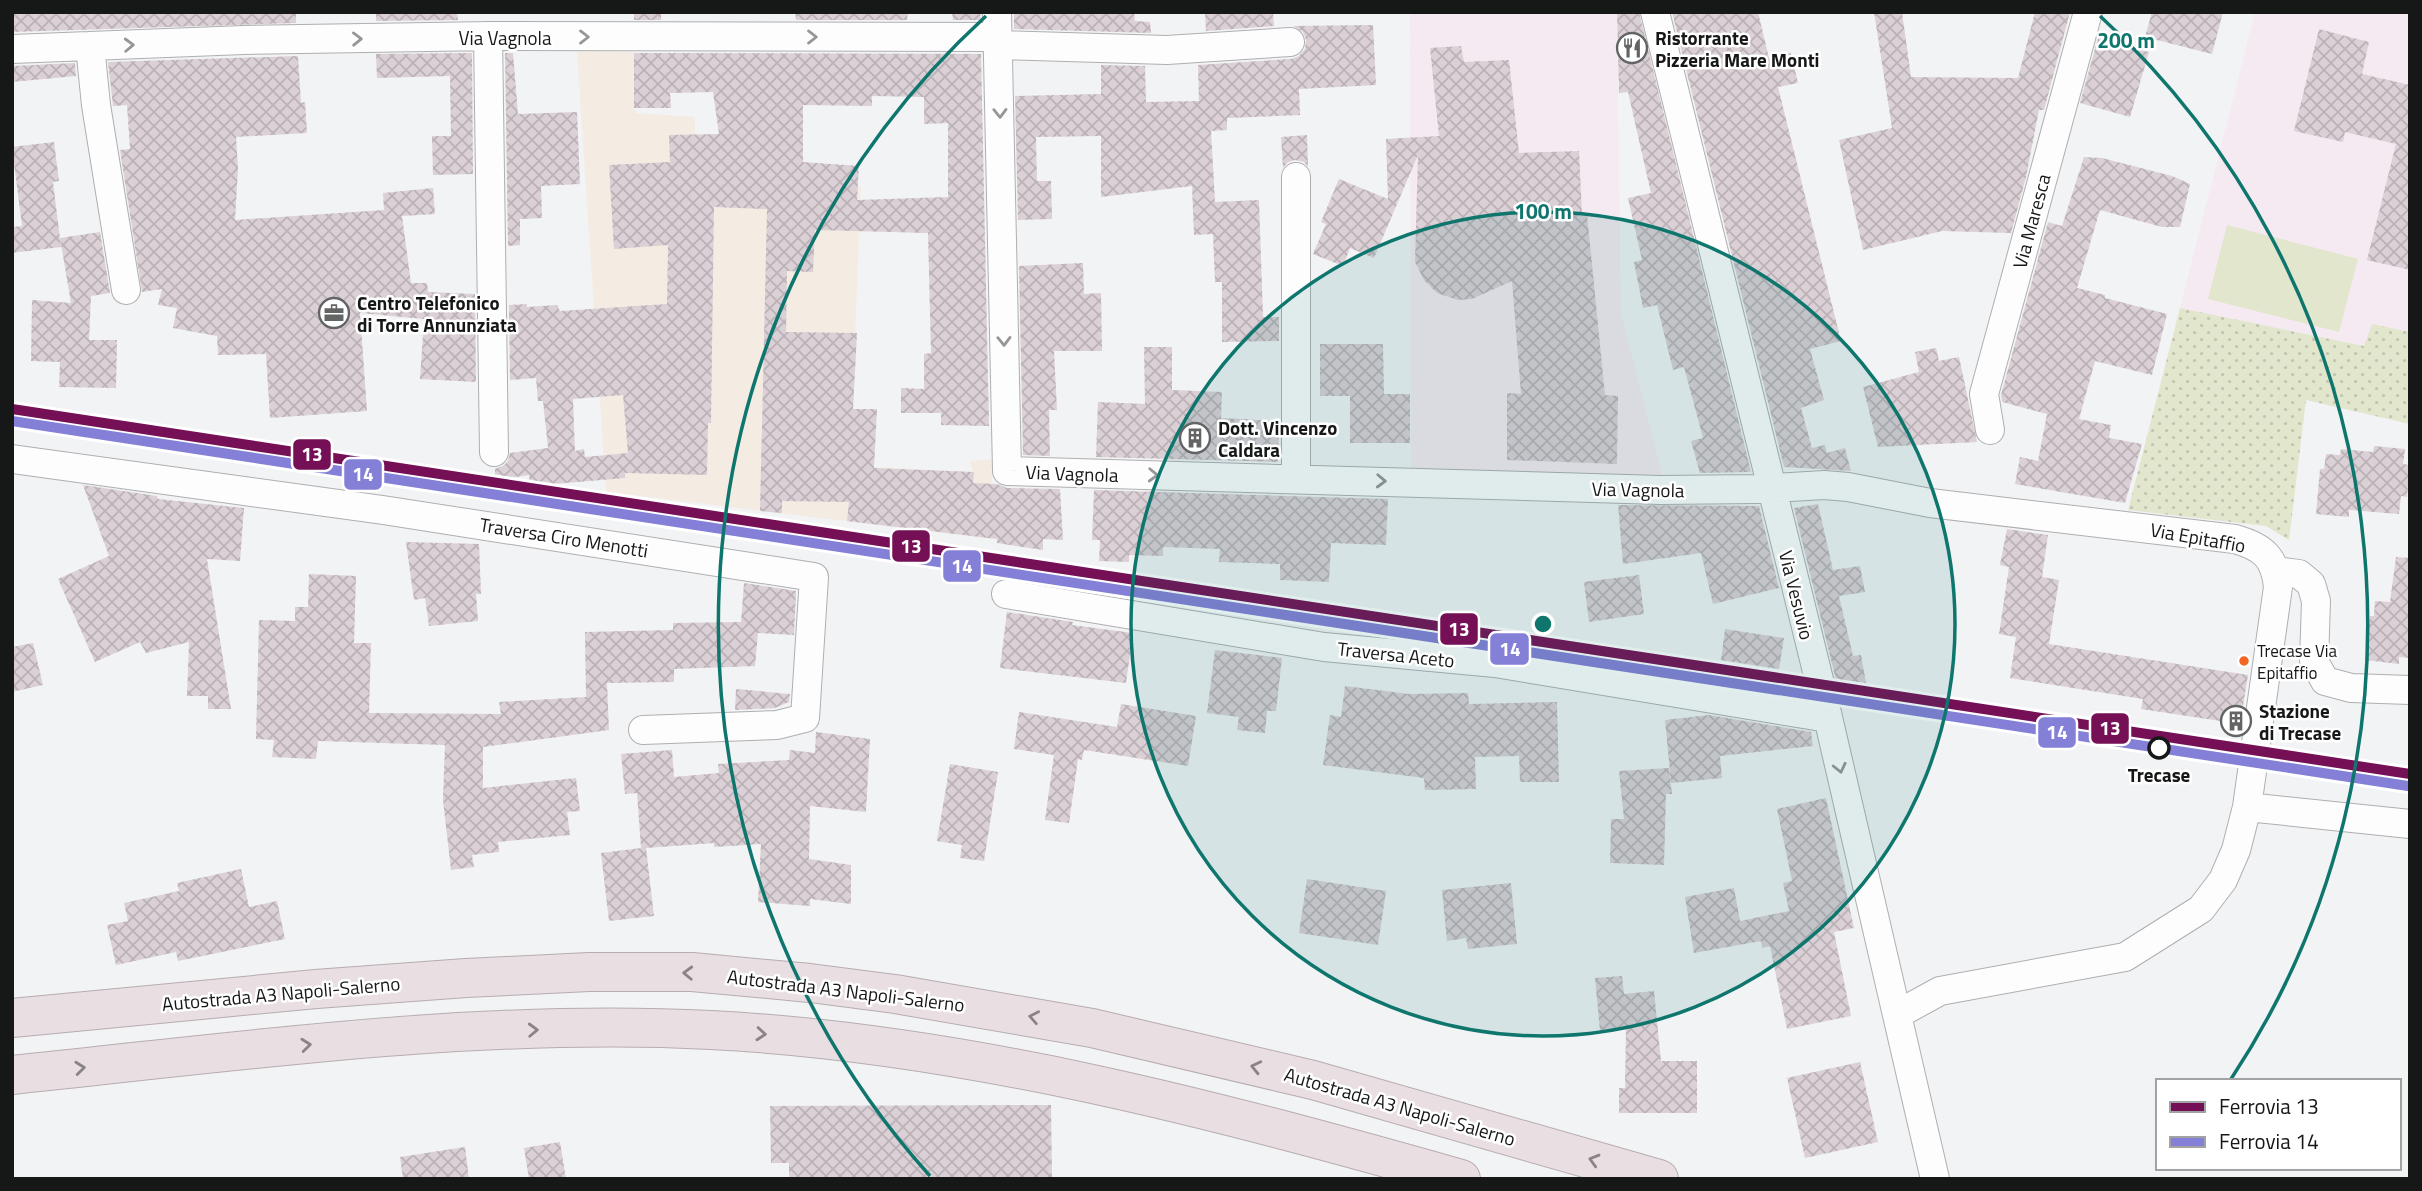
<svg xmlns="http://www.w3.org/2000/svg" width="2422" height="1191" viewBox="0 0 2422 1191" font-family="'Titillium Web',sans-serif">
<defs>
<pattern id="grass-dots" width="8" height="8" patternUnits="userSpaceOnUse" patternTransform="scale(1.75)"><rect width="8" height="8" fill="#e2e6cd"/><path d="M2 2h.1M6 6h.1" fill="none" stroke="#c1c5af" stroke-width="1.8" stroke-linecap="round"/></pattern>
<pattern id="building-cross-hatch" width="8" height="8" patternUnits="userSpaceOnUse" patternTransform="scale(1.75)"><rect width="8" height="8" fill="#dbd0d6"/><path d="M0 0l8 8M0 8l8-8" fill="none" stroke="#bbb2b7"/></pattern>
</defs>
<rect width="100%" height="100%" fill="#f2f3f5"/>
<path fill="#f4ece3" d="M577,51L634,52V108L636,113L695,117V180L861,187L850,466L973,472L970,461L992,459V539L606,492Z"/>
<path fill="#f5eaf2" d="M1410,12H1617L1621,313L1663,478L1411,473Z
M2255,12H2410V332L2372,324L2364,346L2180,308Z"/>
<path fill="url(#grass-dots)" d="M2180,308L2364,346L2372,324L2410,332V424L2306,400L2289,540L2266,526L2128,510Z"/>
<path fill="#e2e6cd" d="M2227,225L2358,259L2339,332L2208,299Z"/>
<path fill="url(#building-cross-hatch)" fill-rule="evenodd" d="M12,12H296V23L12,32Z
M376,12H457L458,20L376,21Z
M634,12H661V20H634Z
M795,12H908L907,20H796Z
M952,12H980L981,20H953Z
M1014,12H1134L1135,21L1150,22L1151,33L1014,29Z
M1273,12L1274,26L1206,31L1205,13Z
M1617,12H1639L1751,472L1700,473L1691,441L1703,438L1684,367L1673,370L1657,305L1643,308L1634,262L1642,260L1628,198L1651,193L1628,92L1619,93Z
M1672,12H1758L1769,58L1791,53L1798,83L1778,87L1841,341L1810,349L1824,400L1801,408L1812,448L1825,445L1827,453L1845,448L1851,471L1784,467Z
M1874,12H1902L1911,77L2018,78L2035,12H2070L2044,110H2039L2026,177L2011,233L1942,231L1863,250L1839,140L1892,128Z
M2152,12H2223L2212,54L2145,37Z
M1373,25L1376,85L1299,89L1300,115L1227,118V130L1211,131L1215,202L1259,200L1263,317H1279V341L1222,342V282H1215L1213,234L1194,235L1192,186L1101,197V136L1036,137L1037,181H1051L1052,219L1018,220L1015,96L1101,94V65L1145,66L1146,102L1199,101L1198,65L1291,59L1299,56L1305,49L1306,40L1303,32L1293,26Z
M2319,29L2369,42L2362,74L2410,85V270L2367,260L2396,144L2345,132L2343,142L2294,131Z
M2098,38L2149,52L2130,117L2080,103Z
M1461,46L1464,62L1509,60L1519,153L1579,151L1582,214H1587L1605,395L1618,396L1617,464L1507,460V393L1521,394L1512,281L1472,299L1458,300L1437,293L1424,280L1415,262L1418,155L1374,258L1350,248L1343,266L1313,254L1326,224L1321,222L1339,179L1388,199L1386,139L1439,136L1430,48Z
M472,53L473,174L433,175L432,136H451L450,76L377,78L376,54Z
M505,53H513L518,114L577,112L580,184L541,186L542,218L520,219V245L508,246Z
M634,53L981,54L989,426L941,425V413H901V388L924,389V354L931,353L928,233L815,230L813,272L787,271L786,332L857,333L853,409H877L874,468L974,472L973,483L997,484L1007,488L1060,489L1063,540L1043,539V550L997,543V539L847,521L849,502L782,501V513L760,511L767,209L714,207L711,423H708L707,475L625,473V478L530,486L529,475L509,478L495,475V469L503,466L508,461L510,453L548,448L543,401H538L536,378L510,380L509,305L527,304V307L557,305L560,311L667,304L668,245L614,249L609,165L670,162L669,135L719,134L713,92L670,93L671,108H634ZM872,96L924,97V124L948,123V197L857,200L859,166L803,162V105L872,106ZM623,395L628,453L585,457L584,449L575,451L573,399Z
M298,56L301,103L305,102L307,133L236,137L238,168L235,220L384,210L383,193L433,188L435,214L402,216L411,283H427L428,292L475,294L476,382L420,379L424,319L360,313L367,411L270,418L266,354L218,355L217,336L173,328L177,308L158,305L162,289L142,292L120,150L130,149L127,105L113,106L108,62Z
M75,63L76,76L12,82V66Z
M1307,135L1308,167L1304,162L1295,160L1288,162L1283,168L1281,137Z
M54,142L59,181L53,182L61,247L12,253V227L22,226L12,147Z
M2084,157L2102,158L2172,176L2190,184L2180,227H2162L2100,210L2077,288L2105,295V298L2167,314L2152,375L2095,361L2079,419L2111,425L2109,438L2142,444L2125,503L2015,484L2020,457L2038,461L2047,414L2002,402L2001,395L2048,222L2062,226Z
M100,232L110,293L91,296L89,340H117L116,388L59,387L60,362L31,361L32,300L71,303L60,238Z
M1083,263L1084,294L1101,293L1102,351H1054L1057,410H1049L1050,456L1023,455L1019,266Z
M1320,344H1383L1384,394H1410V443H1350V396H1320Z
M1144,347H1172V390L1222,392L1221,418L1279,421L1278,462L1096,457L1098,402L1145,404Z
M1936,348L1939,361L1959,357L1977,442L1878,447L1863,387L1919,372L1915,352Z
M2374,446L2405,449L2403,464L2410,465L2407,497L2401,496L2399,514L2349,510V517L2316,514L2320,469H2324L2326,454L2340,455L2341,449L2373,452Z
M83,485L157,496L158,499L244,508L240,561L207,559L231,709H208V696H187L189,642L146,653L140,642L95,662L58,579L109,556Z
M1094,490L1388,499L1386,545L1331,543L1329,582L1280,580V564L1219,562L1220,549L1163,547V556L1129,555V562L1099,561L1100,540H1092Z
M1818,504L1833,570L1860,566L1865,592L1839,596L1853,656L1861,655L1866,683L1836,680L1794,508Z
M1618,505L1759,506L1779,588L1713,604L1701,553L1623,564Z
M2007,529L2048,535L2042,577L2059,580L2049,644L2248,675L2240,724L2141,709L2143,699L2010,678L2016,637L1999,634L2009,567L2000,565Z
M406,542L479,544L481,594H476L478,621L429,626L425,598L414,600Z
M2396,557L2410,558V658L2399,657V664L2365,660L2370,616H2374L2375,601L2390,602Z
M309,574L356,576L354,643H371L369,713L501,714L499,702L586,697L585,632L673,630V623L741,622L744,583L796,591L794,635L758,633L755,666L674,669V682L607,683L609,730L483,747V788L576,778L580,811L567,812L570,835L498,842L499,852L472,855L474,867L451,870L443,800L445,745L318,741L316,759L272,757L274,740L256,739L259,620L295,621V607H308Z
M1639,575L1644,614L1589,622L1584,582Z
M1007,612L1073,622L1072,625L1133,633L1126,683L1000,668Z
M1725,629L1784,638L1779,669L1721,660Z
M33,643L43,685L12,692V647Z
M1215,650L1282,658L1276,711H1267L1265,733L1237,730L1239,717L1207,713Z
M1345,686L1409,694L1468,693L1469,704L1557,702L1559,782H1520L1519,756L1475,757L1476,789L1425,790L1424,778L1323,765L1330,715L1341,717Z
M736,689L790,694L789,702L775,708L735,710Z
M1121,704L1196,716L1188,766L1084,750L1082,760L1078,759L1069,823L1045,820L1054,755L1014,749L1019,712L1117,727Z
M1709,715L1811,732L1813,746L1720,756L1722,778L1671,783L1665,720Z
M816,732L870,739L866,812L810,806L809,859L851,865V904L810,899V906L758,902L761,844L714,847V843L646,848L654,916L609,921L601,853L641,848L637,793L625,794L621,754L672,750L674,777L719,773L718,764L789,760L790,750L815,753Z
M950,764L998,772L984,861L960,858L962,845L937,841Z
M1669,768L1672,794H1666L1664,865L1610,863L1611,819H1624L1619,771Z
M1826,798L1854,928L1834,932L1851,1016L1787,1029L1770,946L1762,948L1761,941L1694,953L1685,897L1734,888L1740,921L1789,911L1783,883L1792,881L1777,809Z
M241,869L249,907L277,901L285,939L178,961L176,952L116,965L107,925L128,921L124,903L179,891L177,883Z
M1307,879L1386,891L1378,945L1299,933Z
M1511,883L1517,944L1468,949L1466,938L1447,941L1442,890Z
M1622,976L1624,994L1654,991L1661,1061H1697V1113H1619V1088H1625L1626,1029L1600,1031L1595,978Z
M1860,1062L1878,1142L1805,1158L1787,1078Z
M1051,1105L1052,1179H789V1163H771L770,1106Z
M560,1142L566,1179H529L524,1148Z
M465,1147L469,1179H403L400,1157Z"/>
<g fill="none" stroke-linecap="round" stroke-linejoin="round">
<g stroke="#afafb1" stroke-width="30">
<path id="minor" d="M997,12L1007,471L1660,490L1758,489L1824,485L1848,487L1930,503L2235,539C2263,547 2275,557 2278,587L2247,807L2236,850L2223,880L2201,909L2125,957L1940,991L1898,1014
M1655,12L1824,700L1935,1179
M488,36L494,452
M998,45L1167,50L1290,42
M90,46L96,105L126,290
M12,49L244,40L492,36L998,37
M1990,430L1984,394L2088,12
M12,459L383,510L814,577L805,718L777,725L643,730
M1296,479V177
M2276,571L2299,574L2311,584L2316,601L2314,661L2325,681L2351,688L2410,690
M1006,594L1324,647L1495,663L1828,718
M2247,807L2410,824"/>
</g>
<g stroke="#b7acb0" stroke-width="40">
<path id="highway" d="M12,1018L316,989L466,978L589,972H692L810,983L895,994L1092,1028L1313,1080L1659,1179
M12,1075C244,1051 478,1018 711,1030C966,1043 1217,1110 1461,1179"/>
</g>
<use href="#minor" stroke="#fdfdfe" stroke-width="28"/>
<use href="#highway" stroke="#e9dee1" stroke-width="38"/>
<g stroke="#fff" stroke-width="16">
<path id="rail-1" d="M12,409L2410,774"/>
</g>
<g stroke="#fff" stroke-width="16">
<path id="rail-2" d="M12,421L2408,786"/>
</g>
<use href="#rail-1" stroke="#751056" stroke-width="10"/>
<use href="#rail-2" stroke="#8480d7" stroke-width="10"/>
</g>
<defs><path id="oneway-chevron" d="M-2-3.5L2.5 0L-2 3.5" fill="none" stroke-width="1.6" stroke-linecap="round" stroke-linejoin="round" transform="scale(1.75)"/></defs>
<g stroke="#959696">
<use href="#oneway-chevron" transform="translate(584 37)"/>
<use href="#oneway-chevron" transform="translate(812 37)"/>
<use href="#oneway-chevron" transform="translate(357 39) rotate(-1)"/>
<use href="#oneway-chevron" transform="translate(129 45) rotate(-2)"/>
<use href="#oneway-chevron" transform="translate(1000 113) rotate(89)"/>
<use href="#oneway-chevron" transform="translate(1004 341) rotate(89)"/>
<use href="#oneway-chevron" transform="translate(1153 475) rotate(2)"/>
<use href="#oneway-chevron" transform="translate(1381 481) rotate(2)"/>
<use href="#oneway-chevron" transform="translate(1840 768) rotate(77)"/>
</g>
<g stroke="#8a8486">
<use href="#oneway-chevron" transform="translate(688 973) rotate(-178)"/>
<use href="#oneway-chevron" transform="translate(1034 1017) rotate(-169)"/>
<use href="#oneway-chevron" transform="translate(533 1030) rotate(-2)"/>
<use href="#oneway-chevron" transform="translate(761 1034) rotate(5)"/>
<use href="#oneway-chevron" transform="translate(306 1045) rotate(-6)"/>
<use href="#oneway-chevron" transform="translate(1256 1067) rotate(-167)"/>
<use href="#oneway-chevron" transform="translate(80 1068) rotate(-6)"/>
<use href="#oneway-chevron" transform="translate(1594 1160) rotate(-164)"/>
</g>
<circle cx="1543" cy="624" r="412" fill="#0f766e" fill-opacity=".12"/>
<g fill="none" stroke="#0f766e" stroke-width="3.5">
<circle cx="1543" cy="624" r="412"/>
<path d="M930 1176A825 825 0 0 1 986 16M2100 16A825 825 0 0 1 2231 1079"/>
</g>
<defs>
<g id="restaurant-ring" transform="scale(1.575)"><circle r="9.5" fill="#fff" stroke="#636465" stroke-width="1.5"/><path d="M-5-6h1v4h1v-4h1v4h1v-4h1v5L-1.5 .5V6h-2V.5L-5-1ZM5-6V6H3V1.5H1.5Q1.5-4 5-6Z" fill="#636465"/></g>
<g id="office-ring" transform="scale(1.575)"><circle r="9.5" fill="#fff" stroke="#636465" stroke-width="1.5"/><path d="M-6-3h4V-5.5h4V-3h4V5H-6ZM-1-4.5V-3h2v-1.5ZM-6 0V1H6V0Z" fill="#636465"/></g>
<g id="building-ring" transform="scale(1.575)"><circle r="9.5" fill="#fff" stroke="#636465" stroke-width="1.5"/><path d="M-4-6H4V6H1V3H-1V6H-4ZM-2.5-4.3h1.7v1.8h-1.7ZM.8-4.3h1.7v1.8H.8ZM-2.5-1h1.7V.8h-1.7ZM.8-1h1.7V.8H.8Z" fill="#636465"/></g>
</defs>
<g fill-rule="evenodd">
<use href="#restaurant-ring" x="1632" y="48"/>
<use href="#office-ring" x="334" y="313"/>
<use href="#building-ring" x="1195" y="438"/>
<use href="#building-ring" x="2236" y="721"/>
</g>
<circle fill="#f26522" stroke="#fff" stroke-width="2.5" cx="2244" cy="661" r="6"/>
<circle fill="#fff" stroke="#161717" stroke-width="3.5" cx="2159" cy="748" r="10"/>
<g text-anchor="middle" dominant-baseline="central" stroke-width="5" stroke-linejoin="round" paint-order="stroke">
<g font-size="17" fill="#161717" stroke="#fff" text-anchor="start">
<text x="2257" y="651">Trecase Via<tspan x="2257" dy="22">Epitaffio</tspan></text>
</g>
<g font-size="19" fill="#161717" stroke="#fff">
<text x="505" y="37">Via Vagnola</text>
<text transform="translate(2031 221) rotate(-75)">Via Maresca</text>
<text transform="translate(1072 473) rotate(2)">Via Vagnola</text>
<text transform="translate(1638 489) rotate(1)">Via Vagnola</text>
<text transform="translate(564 537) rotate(9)">Traversa Ciro Menotti</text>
<text transform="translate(2198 537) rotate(10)">Via Epitaffio</text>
<text transform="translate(1797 595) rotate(76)">Via Vesuvio</text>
<text transform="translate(1396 654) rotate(6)">Traversa Aceto</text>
<text transform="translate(846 990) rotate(7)">Autostrada A3 Napoli-Salerno</text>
<text transform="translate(281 993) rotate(-5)">Autostrada A3 Napoli-Salerno</text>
<text transform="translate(1400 1106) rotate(16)">Autostrada A3 Napoli-Salerno</text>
</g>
<g font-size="19" font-weight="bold" fill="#161717" stroke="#fff" text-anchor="start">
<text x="1655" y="37">Ristorrante<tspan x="1655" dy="22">Pizzeria Mare Monti</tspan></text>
<text x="357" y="302">Centro Telefonico<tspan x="357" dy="22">di Torre Annunziata</tspan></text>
<text x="1218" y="427">Dott. Vincenzo<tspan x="1218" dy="22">Caldara</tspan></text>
<text x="2259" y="710">Stazione<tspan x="2259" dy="22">di Trecase</tspan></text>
</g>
<g font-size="19" font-weight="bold" fill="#161717" stroke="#fff">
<text x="2159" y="774">Trecase</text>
</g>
</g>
<circle cx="1543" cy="624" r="10" fill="#0f766e" stroke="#fff" stroke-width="3.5"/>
<g font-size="21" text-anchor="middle" font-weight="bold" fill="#0f766e" stroke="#fff" stroke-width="5" stroke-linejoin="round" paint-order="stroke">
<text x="2126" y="48">200 m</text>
<text x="1543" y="219">100 m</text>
</g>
<g stroke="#fff" stroke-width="2.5">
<rect x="292" y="438" width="40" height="33" rx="7" fill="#751056"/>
<rect x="343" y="458" width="40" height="33" rx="7" fill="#8480d7"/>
<rect x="891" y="529" width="40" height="34" rx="7" fill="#751056"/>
<rect x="942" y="549" width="40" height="34" rx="7" fill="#8480d7"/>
<rect x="1439" y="612" width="40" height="34" rx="7" fill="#751056"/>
<rect x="1489" y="632" width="41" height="34" rx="7" fill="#8480d7"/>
<rect x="2090" y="712" width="40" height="33" rx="7" fill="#751056"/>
<rect x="2037" y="716" width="40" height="33" rx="7" fill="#8480d7"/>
</g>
<g font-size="19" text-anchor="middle" font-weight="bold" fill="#fff">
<text x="312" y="461">13</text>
<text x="363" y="481">14</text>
<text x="911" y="553">13</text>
<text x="962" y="573">14</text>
<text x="1459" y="636">13</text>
<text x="1510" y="656">14</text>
<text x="2110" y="735">13</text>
<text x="2057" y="739">14</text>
</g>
<rect width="2422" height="1191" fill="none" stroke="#161717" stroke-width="28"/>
<rect x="2156" y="1079" width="245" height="91" fill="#ffffff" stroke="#a2a2a2" stroke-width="2"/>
<rect x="2170" y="1102" width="35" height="10" fill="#751056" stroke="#a2a2a2" stroke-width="2"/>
<text x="2219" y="1114" font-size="21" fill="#161717">Ferrovia 13</text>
<rect x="2170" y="1137" width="35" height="10" fill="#8480d7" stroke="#a2a2a2" stroke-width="2"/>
<text x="2219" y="1149" font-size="21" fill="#161717">Ferrovia 14</text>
</svg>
